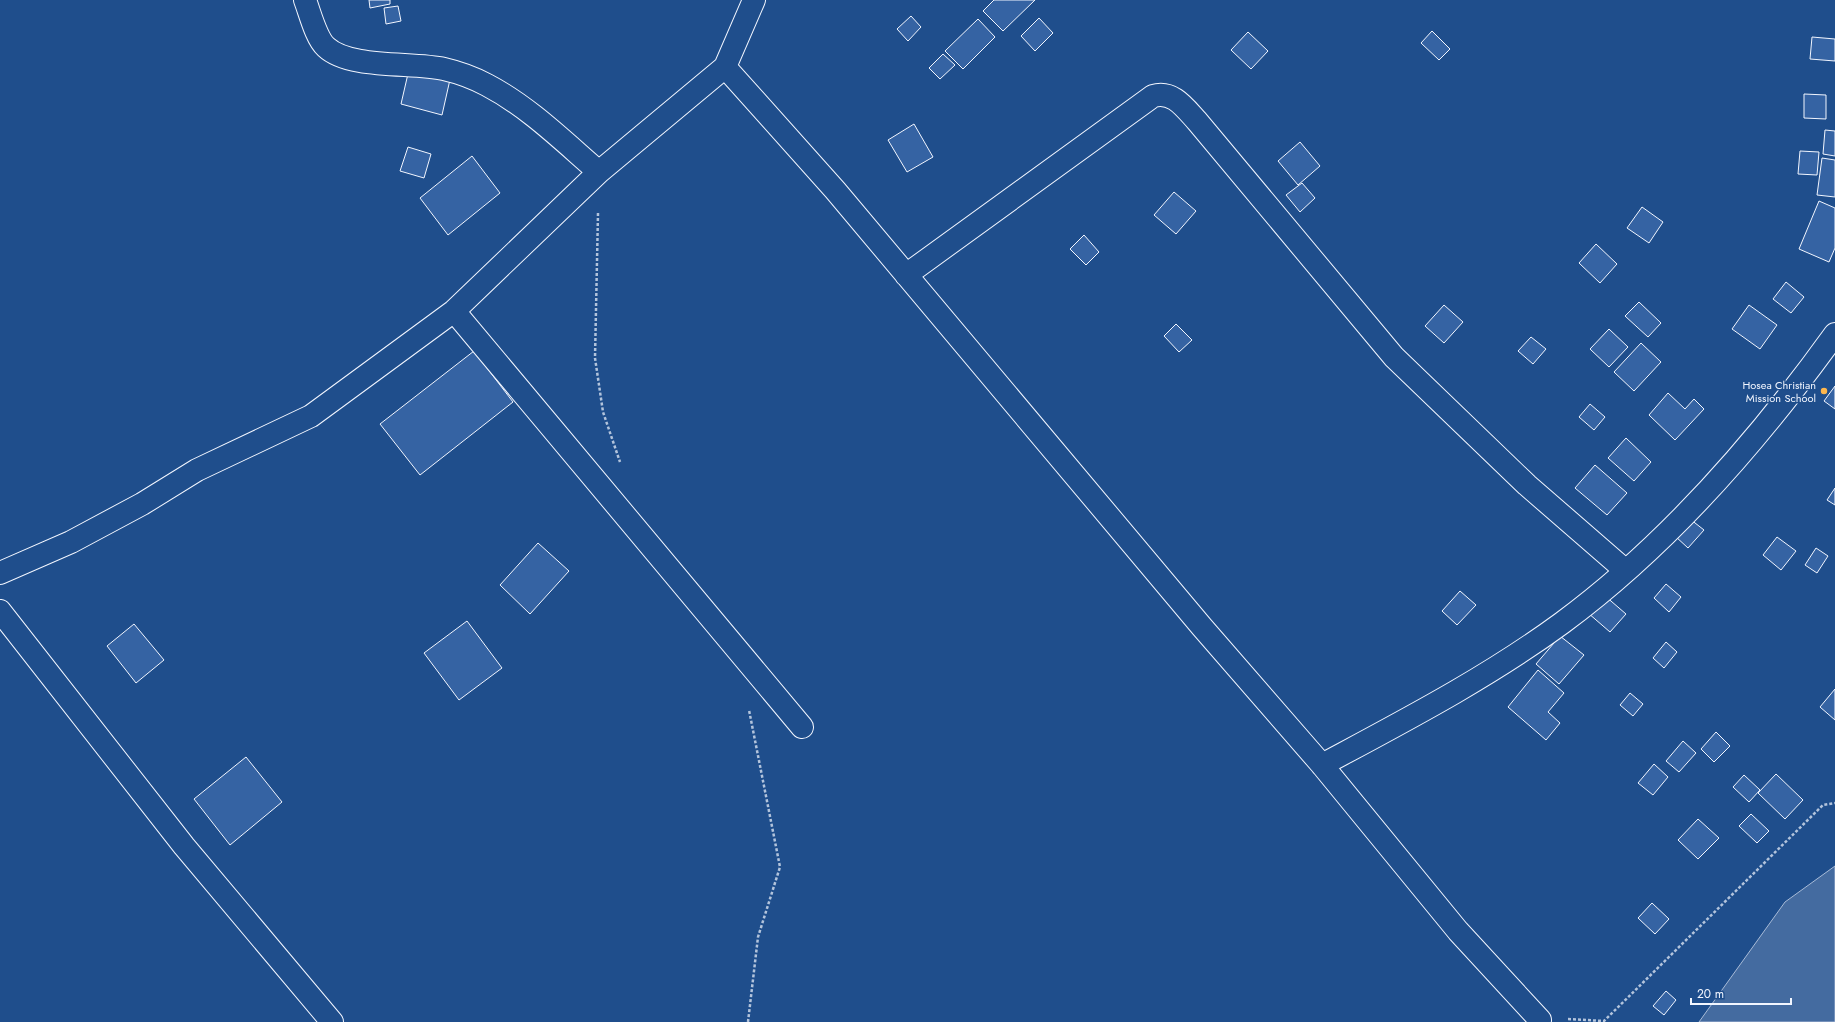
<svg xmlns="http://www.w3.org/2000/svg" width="1835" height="1022" viewBox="0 0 1835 1022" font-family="Jost,sans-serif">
<rect width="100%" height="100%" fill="#1f4e8c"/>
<path fill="#446ba0" stroke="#a8bbd7" d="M1835,866V1022H1699L1785,902Z"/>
<path fill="#3563a3" stroke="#f2f6ff" d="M369,0H390V4L370,8Z
M994,0H1035L1003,31L983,11Z
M398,6L401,21L386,24L384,8Z
M911,16L921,27L908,41L897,29Z
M1039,18L1053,33L1035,51L1021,36Z
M978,19L995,37L963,69L945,51Z
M1432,31L1450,49L1439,60L1421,43Z
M1248,32L1268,51L1251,69L1231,50Z
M1812,37L1835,39V61L1810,59Z
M943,54L955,65L940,79L929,68Z
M410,65L451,75L442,115L401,104Z
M1804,94L1826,95V119L1804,118Z
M914,124L933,157L907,172L888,140Z
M1825,130L1835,131V156L1823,154Z
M1300,142L1320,166L1298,185L1278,161Z
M408,147L431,154L424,178L400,171Z
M1800,151L1819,152L1817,175L1798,174Z
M472,156L500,193L448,235L420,198Z
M1822,158L1835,160V197L1817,195Z
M1302,183L1315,198L1300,212L1286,195Z
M1174,192L1196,211L1176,234L1154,215Z
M1819,201L1835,208V248L1829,262L1799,249Z
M1642,207L1663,222L1649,243L1627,228Z
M1084,235L1099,252L1086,265L1070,249Z
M1596,244L1617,264L1600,283L1579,263Z
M1786,282L1804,297L1791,313L1773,299Z
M1639,302L1661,323L1648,337L1625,316Z
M1444,305L1463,322L1444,343L1425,326Z
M1749,305L1777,325L1760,349L1732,329Z
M1176,324L1192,340L1179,352L1164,336Z
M1609,329L1628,347L1609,367L1590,349Z
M1531,337L1546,349L1533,364L1518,351Z
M1641,343L1661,362L1634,391L1614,372Z
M474,351L513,402L420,475L380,424Z
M1835,386V409L1824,401Z
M1668,393L1685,409L1694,399L1704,409L1675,440L1649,415Z
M1590,404L1605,417L1594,430L1579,417Z
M1626,438L1651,462L1634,481L1608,458Z
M1595,465L1627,493L1607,515L1575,488Z
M1835,488V505L1827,500Z
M1690,519L1704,530L1688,548L1675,536Z
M1777,537L1796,551L1781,570L1763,555Z
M538,543L569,571L530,614L500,585Z
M1816,548L1828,556L1817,573L1805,565Z
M1666,584L1681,597L1669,612L1654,598Z
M1460,591L1476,605L1457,625L1442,611Z
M1604,595L1626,614L1610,632L1588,613Z
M467,621L502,668L459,700L424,653Z
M134,624L164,660L136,683L107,646Z
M1560,636L1584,655L1559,684L1536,664Z
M1666,642L1677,652L1664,668L1653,658Z
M1538,670L1564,693L1548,712L1560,723L1546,740L1508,707Z
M1835,689V720L1820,707Z
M1630,693L1643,704L1633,716L1620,705Z
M1716,732L1730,746L1714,762L1701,749Z
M1683,741L1696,753L1679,772L1666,761Z
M246,757L282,802L230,845L194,799Z
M1654,764L1668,777L1653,795L1638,783Z
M1776,774L1803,800L1785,819L1758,793Z
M1744,775L1760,790L1749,802L1733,787Z
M1751,814L1769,831L1757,843L1739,826Z
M1698,819L1719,838L1698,859L1678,840Z
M1652,903L1669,919L1655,934L1638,918Z
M1666,991L1676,1000L1664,1015L1653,1006Z"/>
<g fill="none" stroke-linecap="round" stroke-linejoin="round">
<g stroke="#f2f6ff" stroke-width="24">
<path id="minor" d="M305,0C310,13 316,38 326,47C349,69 413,62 444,69C457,72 474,78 487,85C529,107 563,141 599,172
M725,67L835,190L1202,627L1322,765L1458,931L1540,1020
M906,275L1153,96C1173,90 1185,108 1197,121L1394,357L1527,485L1626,571
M454,311L802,727
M0,573L71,542L142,504L197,470L311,416L454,311L599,172L725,67L754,0
M0,611L184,846L332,1022
M1322,765C1404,721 1487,678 1562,623C1669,544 1758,441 1835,334"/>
</g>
<path stroke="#b3c4dc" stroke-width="2.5" stroke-dasharray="3 2" stroke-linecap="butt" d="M598,213L595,358L603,412L620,462
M1568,1019L1604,1021L1823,805L1835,803
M748,1022L758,937L780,867L749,710"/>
<use href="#minor" stroke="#1f4e8c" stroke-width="22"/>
</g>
<circle fill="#ffb74d" stroke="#1f4e8c" stroke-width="1.5" cx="1824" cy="391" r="4"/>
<g text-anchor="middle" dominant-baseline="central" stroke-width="3" stroke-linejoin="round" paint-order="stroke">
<g font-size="11" fill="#f2f6ff" stroke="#1f4e8c" text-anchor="end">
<text x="1816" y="385">Hosea Christian<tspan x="1816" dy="13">Mission School</tspan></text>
</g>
</g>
<path d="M1691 998v6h100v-6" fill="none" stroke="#f2f6ff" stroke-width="2"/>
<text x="1697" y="998" font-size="12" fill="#f2f6ff" stroke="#1f4e8c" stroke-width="3" paint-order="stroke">20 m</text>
</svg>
